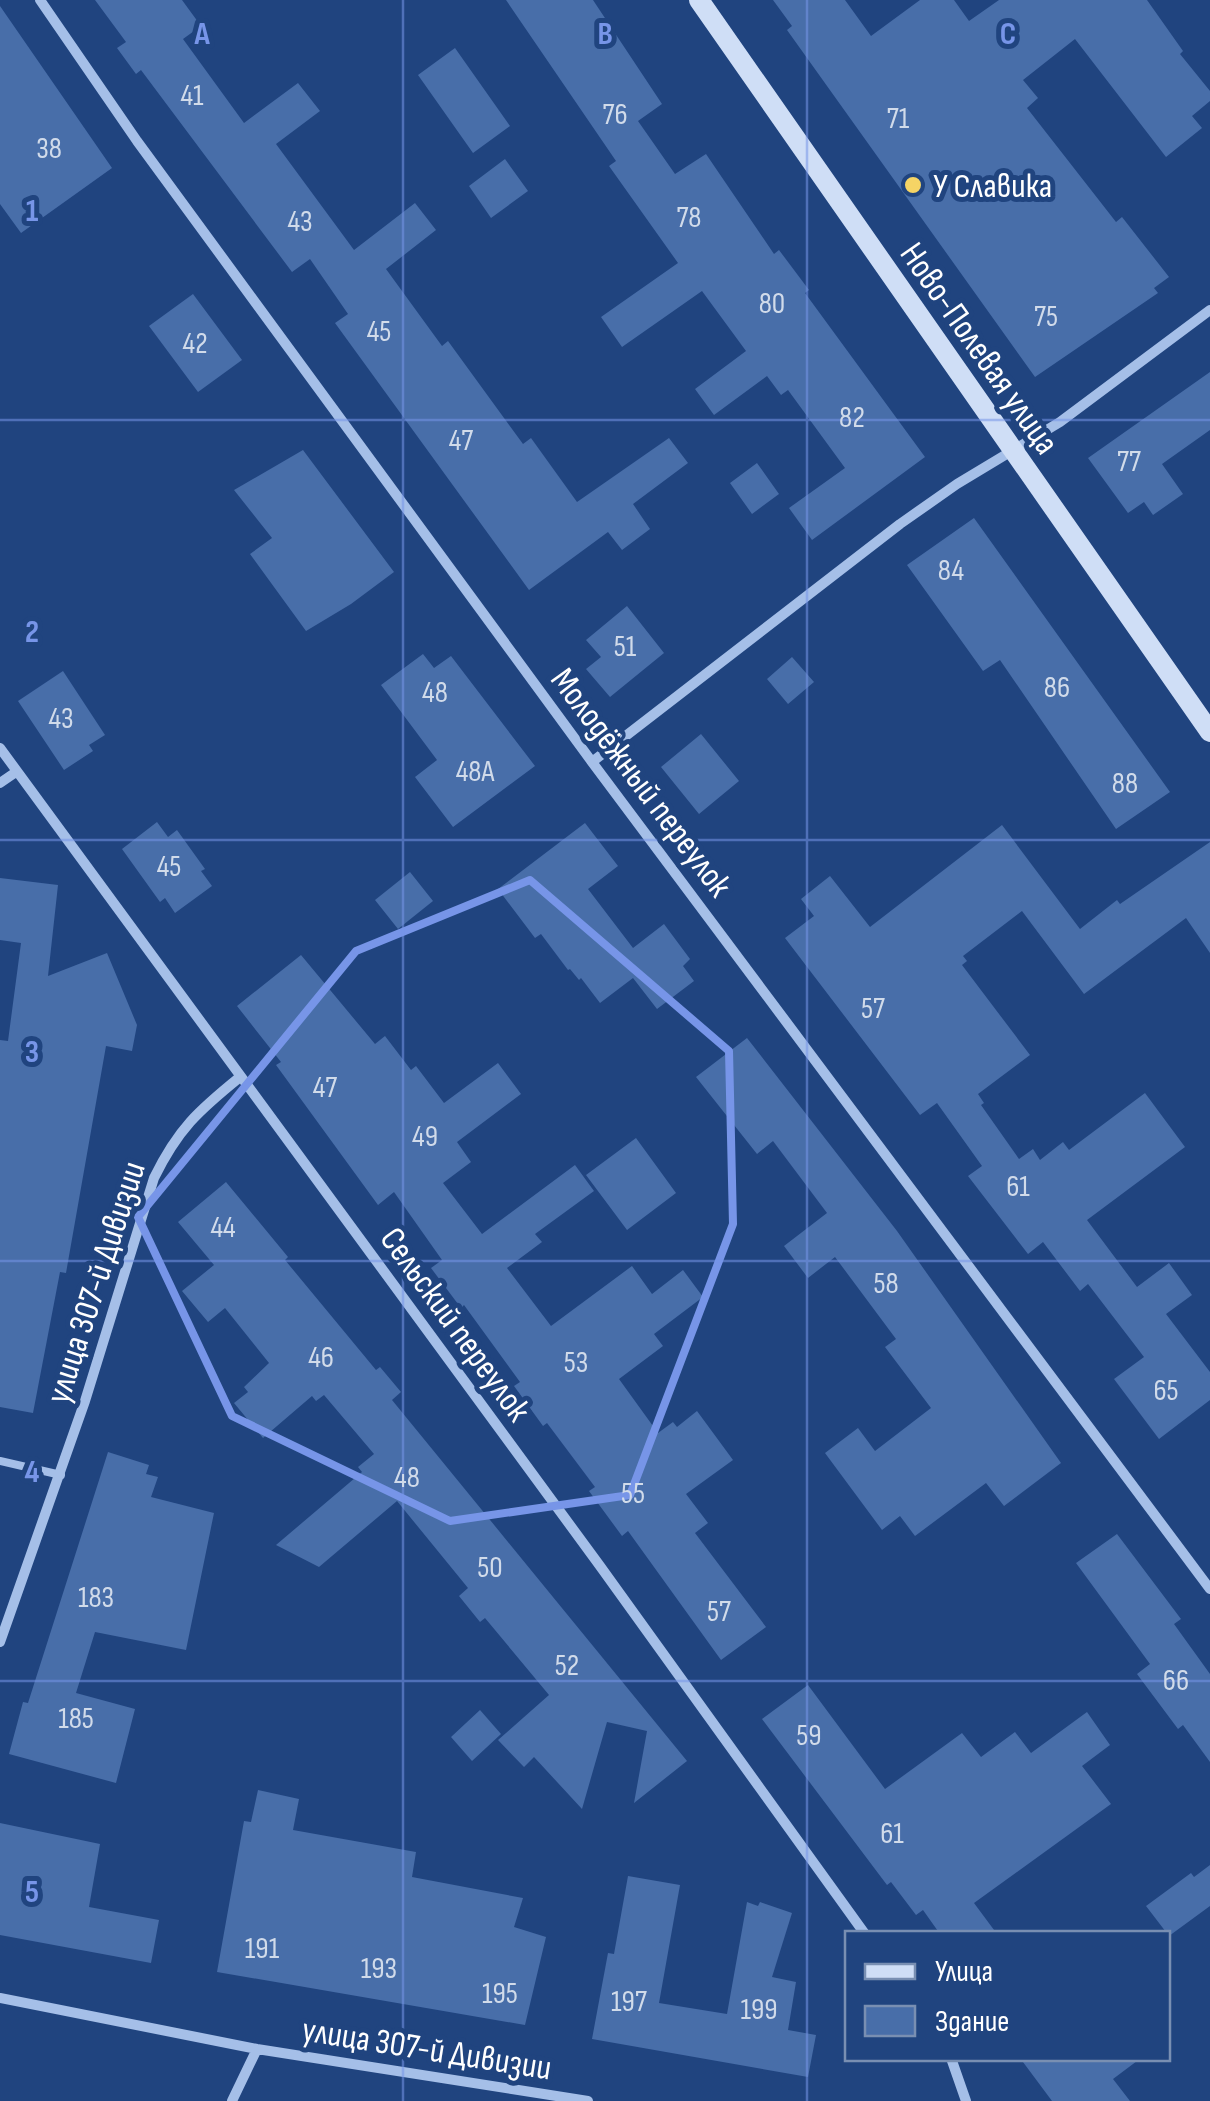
<svg xmlns="http://www.w3.org/2000/svg" width="1210" height="2101" font-family="'Sofia Sans Condensed',sans-serif">
	<rect width="100%" height="100%" fill="#20447f"/>
	<path fill="#486ea9" d="M95 0H182L201 26 183 39 244 123 298 83 320 111 276 144 354 250 415 203 436 230 386 269 442 346 448 341 523 444 531 438 577 502 669 438 688 463 633 504 650 529 622 550 608 532 529 590 335 323 348 314 310 259 292 272 141 70 136 74 117 48 126 42Z
		M506 0H593L662 104 638 121 675 174 706 154 774 254 779 250 809 290 805 293 925 457 812 540 789 508 845 468 788 390 781 395 767 376 714 415 695 389 746 351 702 291 622 347 601 317 678 263 609 166 616 161Z
		M773 0H845L871 36 920 0H954L969 21 999 0H1147L1183 51 1180 54 1210 91V101L1192 116 1202 128 1166 157 1075 39 1023 80 1038 98 1027 108 1116 222 1122 217 1169 277 1154 288 1158 293 1035 377 787 30 792 26Z
		M0 6 112 168 21 233 0 204Z
		M455 48 510 126 473 153 418 75Z
		M505 159 528 191 491 218 469 186Z
		M193 294 242 360 198 392 149 326Z
		M1210 372V430L1162 464 1183 494 1153 515 1144 502 1128 513 1088 458Z
		M303 450 394 572 351 604 306 631 250 554 272 538 234 490Z
		M757 463 779 494 752 514 730 483Z
		M974 518 1170 792 1116 829 1000 660 983 671 907 565Z
		M627 606 664 653 610 697 586 669 601 657 586 640Z
		M423 654 434 668 451 656 535 766 453 827 415 777 437 760 381 685Z
		M792 657 814 682 788 704 767 679Z
		M63 671 105 735 89 745 93 751 64 770 18 701Z
		M701 734 739 781 699 814 661 767Z
		M157 822 168 837 177 830 205 869 201 871 212 886 175 913 165 898 160 902 122 849Z
		M585 823 618 866 588 889 633 948 664 924 690 959 683 966 694 981 657 1009 633 978 600 1003 581 978 579 980 570 969 568 970 541 934 535 938 498 889Z
		M1002 825 1080 929 1117 900 1120 904 1210 842V953L1186 918 1084 994 1022 911 963 956 967 961 962 965 1030 1055 978 1094 984 1103 981 1105 1019 1159 1033 1149 1040 1160 1063 1142 1069 1150 1145 1093 1185 1147 1087 1220 1137 1287 1169 1263 1192 1295 1166 1314 1210 1372V1400L1159 1439 1114 1379 1144 1357 1088 1284 1080 1291 1043 1242 1028 1254 968 1176 982 1166 937 1103 920 1115 785 938 814 916 801 899 830 876 870 927Z
		M410 872 433 901 398 929 375 900Z
		M0 878 58 885 48 976 107 953 137 1025 132 1051 106 1046 66 1273 60 1272 33 1413 0 1407V1040L8 1041 21 943 0 940Z
		M301 955 375 1044 385 1036 411 1070 416 1066 444 1103 498 1063 521 1094 457 1142 471 1162 443 1183 482 1234 575 1165 594 1191 535 1234 542 1242 507 1268 551 1326 632 1266 652 1294 683 1270 703 1297 654 1334 663 1346 619 1379 658 1433 673 1422 677 1427 697 1411 733 1460 686 1494 708 1523 695 1533 766 1627 721 1660 628 1531 622 1536 589 1491 595 1487 547 1423 543 1426 514 1386 520 1382 464 1305 461 1308 431 1268 442 1260 394 1192 378 1205 276 1065 281 1062 237 1006Z
		M747 1038 897 1231 1061 1463 1004 1506 986 1483 915 1536 900 1516 882 1530 825 1453 858 1428 875 1451 931 1408 885 1347 896 1339 835 1257 808 1278 784 1246 827 1213 773 1141 757 1154 696 1077Z
		M636 1138 676 1193 627 1230 586 1175Z
		M226 1182 288 1257 285 1260 376 1370 380 1367 401 1392 392 1400 687 1761 634 1803 647 1731 607 1722 582 1809 534 1757 524 1767 498 1740 549 1695 485 1618 480 1622 459 1596 468 1588 397 1501 319 1567 276 1545 362 1472 358 1467 374 1454 324 1395 316 1401 312 1396 263 1438 234 1403 248 1392 244 1387 269 1363 225 1308 208 1322 182 1291 214 1265 178 1222Z
		M108 1452 149 1465 146 1474 158 1477 151 1497 214 1513 186 1650 95 1632 76 1693 135 1709 116 1783 9 1754 23 1702 28 1703Z
		M1117 1534 1181 1619 1174 1624 1210 1674V1762L1183 1725 1178 1729 1137 1674 1150 1664 1076 1563Z
		M808 1685 885 1789 962 1733 981 1757 1015 1732 1031 1753 1087 1712 1110 1745 1082 1766 1111 1804 974 1903 997 1934H940L923 1910 916 1915 891 1882 887 1885 762 1719Z
		M480 1710 501 1734 472 1761 451 1737Z
		M258 1790 299 1799 293 1830 416 1852 412 1877 523 1898 514 1927 546 1937 525 2025 217 1972 244 1821 251 1822Z
		M0 1823 100 1844 89 1907 159 1920 151 1963 0 1935Z
		M1210 1865V1906L1169 1936 1146 1906 1191 1873 1194 1877Z
		M628 1876 680 1885 659 2003 727 2014 747 1902 758 1906 760 1902 792 1913 772 1977 796 1982 788 2030 816 2035 808 2077 592 2039 608 1953 614 1954Z
		M1020 2058H1141L1113 2079 1130 2101H1052Z"/>
	<g fill="none" stroke-linecap="round" stroke-linejoin="round">
		<path stroke="#a5bfe8" stroke-width="8" d="M0 1461 61 1475"/>
		<path stroke="#a5bfe8" stroke-width="10" d="M40 0 137 141 592 762 1210 1589
			M0 748 600 1566 865 1934
			M592 762 900 524 957 484 1060 422 1210 310
			M0 783 16 772
			M0 1642 85 1401 154 1178C178 1129 198 1111 240 1077
			M0 1998 257 2049 588 2101
			M951 2058 966 2101
			M232 2101 257 2049"/>
		<path stroke="#cfdef6" stroke-width="20" d="M699 0 1210 732"/>
	</g>
	<path fill="none" stroke="#7795e8" stroke-width="8" stroke-linejoin="round" d="M530 880 729 1051 733 1224 630 1495 450 1521 232 1416 138 1217 356 951Z"/>
	<path fill="none" stroke="#7795e8" stroke-width="2.5" stroke-opacity="0.55" d="M403 0V2101M807 0V2101M0 420H1210M0 840H1210M0 1261H1210M0 1681H1210"/>
	<circle fill="#f5d465" stroke="#20447f" stroke-width="4" cx="913" cy="185" r="10"/>
	<g text-anchor="middle" stroke-width="10" stroke-linejoin="round" paint-order="stroke">
		<g font-size="30" fill="#d1dbea">
			<text x="192" y="105">41</text>
			<text x="615" y="124">76</text>
			<text x="898" y="128">71</text>
			<text x="49" y="158">38</text>
			<text x="689" y="227">78</text>
			<text x="300" y="231">43</text>
			<text x="772" y="313">80</text>
			<text x="1046" y="326">75</text>
			<text x="379" y="341">45</text>
			<text x="195" y="353">42</text>
			<text x="852" y="427">82</text>
			<text x="461" y="450">47</text>
			<text x="1129" y="471">77</text>
			<text x="951" y="580">84</text>
			<text x="625" y="656">51</text>
			<text x="1057" y="697">86</text>
			<text x="435" y="702">48</text>
			<text x="61" y="728">43</text>
			<text x="475" y="781">48А</text>
			<text x="1125" y="793">88</text>
			<text x="169" y="876">45</text>
			<text x="873" y="1018">57</text>
			<text x="325" y="1097">47</text>
			<text x="425" y="1146">49</text>
			<text x="1018" y="1196">61</text>
			<text x="223" y="1237">44</text>
			<text x="886" y="1293">58</text>
			<text x="321" y="1367">46</text>
			<text x="576" y="1372">53</text>
			<text x="1166" y="1400">65</text>
			<text x="407" y="1487">48</text>
			<text x="633" y="1503">55</text>
			<text x="490" y="1577">50</text>
			<text x="96" y="1607">183</text>
			<text x="719" y="1621">57</text>
			<text x="567" y="1675">52</text>
			<text x="1176" y="1690">66</text>
			<text x="76" y="1728">185</text>
			<text x="809" y="1745">59</text>
			<text x="892" y="1843">61</text>
			<text x="262" y="1958">191</text>
			<text x="379" y="1978">193</text>
			<text x="500" y="2003">195</text>
			<text x="629" y="2011">197</text>
			<text x="759" y="2019">199</text>
		</g>
		<g font-size="35" fill="#fff" stroke="#20447f" text-anchor="start">
			<text x="933" y="197">У Славика</text>
		</g>
		<g font-size="35" fill="#fff" stroke="#20447f">
			<text transform="translate(980 348) rotate(55)" y="12">Ново-Полевая улица</text>
			<text transform="translate(642 782) rotate(53)" y="12">Молодёжный переулок</text>
			<text transform="translate(95 1282) rotate(-72)" y="12">улица 307-й Дивизии</text>
			<text transform="translate(456 1324) rotate(54)" y="12">Сельский переулок</text>
			<text transform="translate(427 2048) rotate(9)" y="12">улица 307-й Дивизии</text>
		</g>
	</g>
	<g font-size="32" text-anchor="middle" font-weight="bold" fill="#7795e8" stroke="#20447f" stroke-width="10" stroke-linejoin="round" paint-order="stroke">
		<text x="202" y="44">A</text>
		<text x="605" y="44">B</text>
		<text x="1008" y="44">C</text>
		<text x="32" y="221">1</text>
		<text x="32" y="642">2</text>
		<text x="32" y="1062">3</text>
		<text x="32" y="1482">4</text>
		<text x="32" y="1902">5</text>
	</g>
	<rect x="845" y="1931" width="325" height="130" fill="#20447f" stroke="#798fb2" stroke-width="2.5"/>
	<rect x="865" y="1964" width="50" height="15" fill="#cfdef6" stroke="#798fb2" stroke-width="2.5"/>
	<text x="935" y="1981" font-size="30" fill="#ffffff">Улица</text>
	<rect x="865" y="2006" width="50" height="30" fill="#486ea9" stroke="#798fb2" stroke-width="2.5"/>
	<text x="935" y="2031" font-size="30" fill="#ffffff">Здание</text>
</svg>
